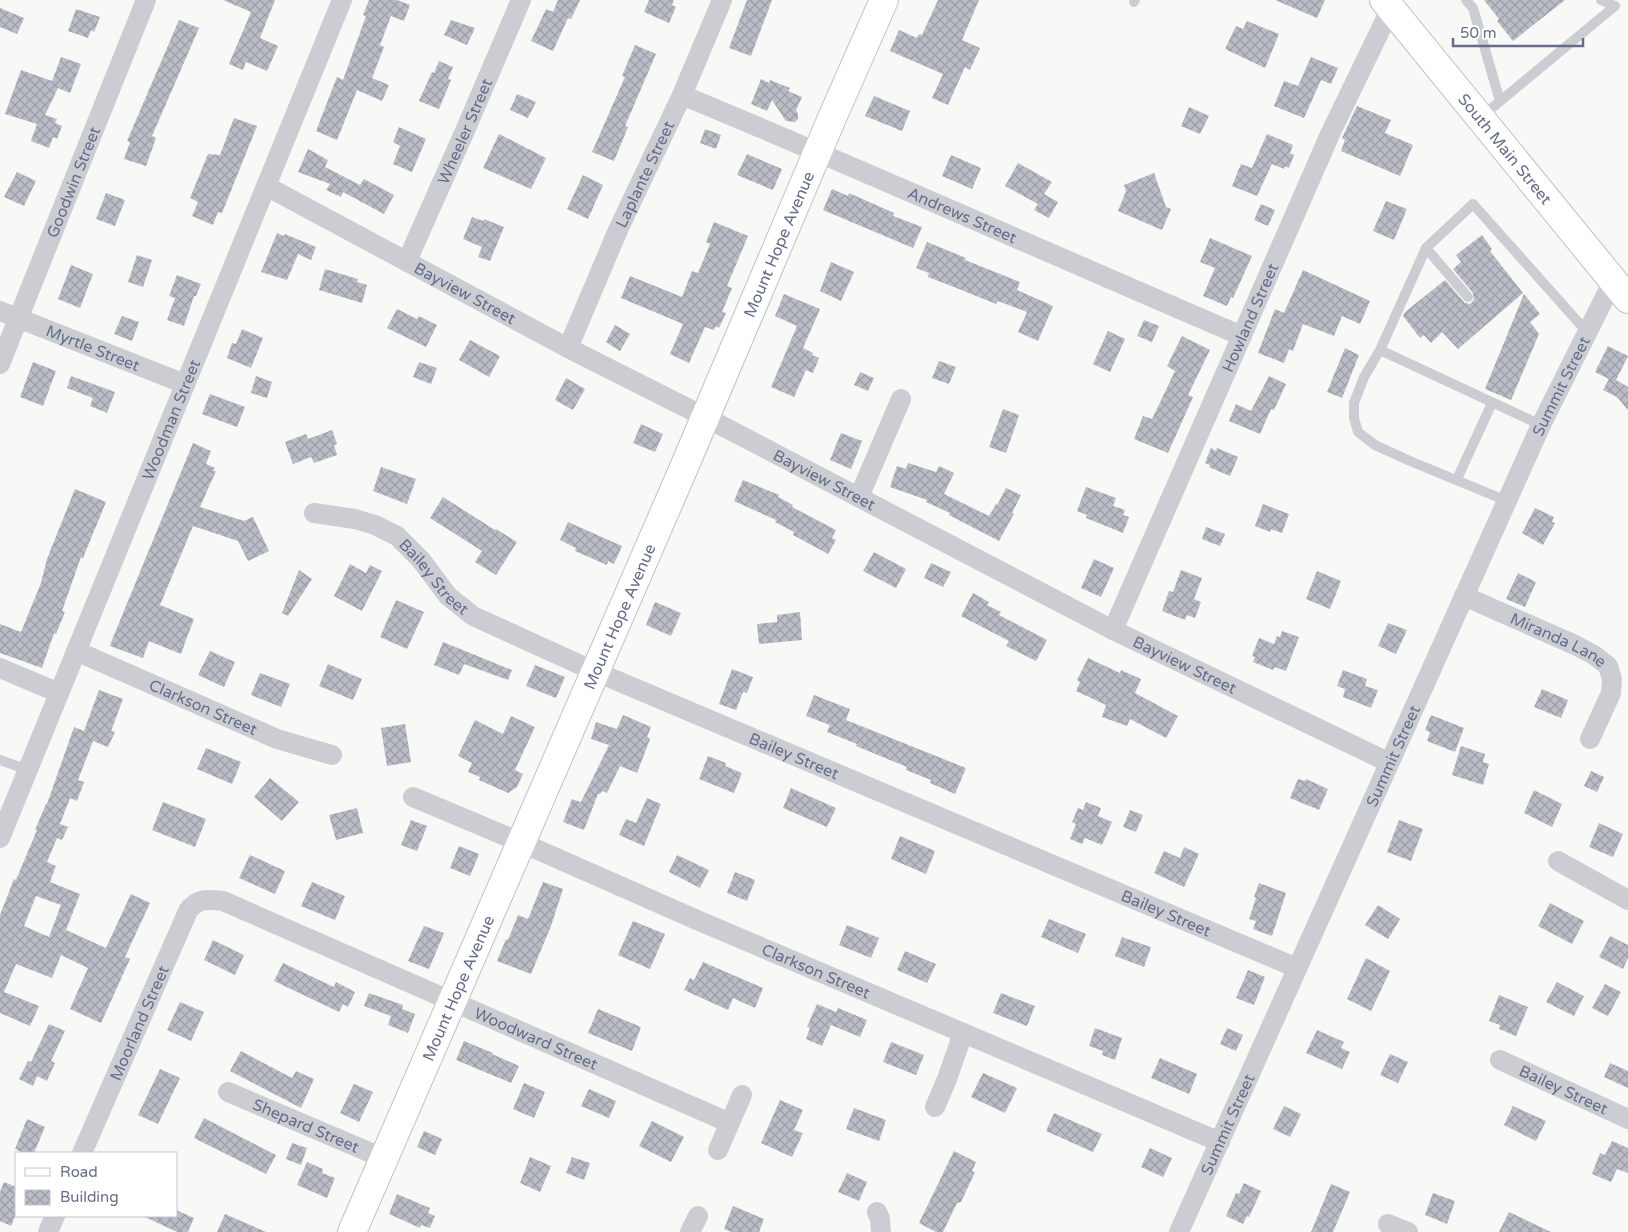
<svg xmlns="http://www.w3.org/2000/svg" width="1628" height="1232" font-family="'Varela Round',sans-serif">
	<defs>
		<pattern id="building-cross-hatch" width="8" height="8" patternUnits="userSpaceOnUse" patternTransform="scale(1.25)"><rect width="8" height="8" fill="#babdc6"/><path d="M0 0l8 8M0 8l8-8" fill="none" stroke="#9b9ea7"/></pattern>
	</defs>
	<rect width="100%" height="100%" fill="#f8f9f6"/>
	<path fill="url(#building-cross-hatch)" fill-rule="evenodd" d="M223 0H275L260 38 278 46 267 71 246 62 243 70 229 64 251 12Z
		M369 0H397L410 5 404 21 391 16 380 45 384 47 372 78 389 85 382 101 357 90 337 140 316 131 337 77 343 80 366 16 363 15Z
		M558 0H580L571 19 568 18 553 51 531 41 546 9 553 12Z
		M649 0H674L672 5 676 7 669 23 644 12Z
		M747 0H772L751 56 729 48Z
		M938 0H979L962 40 980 48 970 70 965 67 948 105 932 98 943 74 890 51 899 30 917 38 919 34 922 35Z
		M1275 0H1325L1317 18Z
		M1484 0H1565L1513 41 1497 21 1499 19Z
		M0 8 24 18 17 34 0 27Z
		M76 9 100 17 94 32 91 30 88 38 68 31Z
		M179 20 199 28 152 136 156 138 146 166 124 159 130 142 127 141Z
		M451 20 475 28 467 45 444 35Z
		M1247 21 1279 34 1265 68 1225 49 1236 26 1243 29Z
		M635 45 656 54 625 126 628 127 614 161 592 152 625 77 622 76Z
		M61 57 81 64 70 93 58 88 45 115 57 119 55 123 62 126 57 139 53 137 49 148 31 141 37 124 5 114 21 70 52 81Z
		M1311 57 1338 68 1331 84 1321 80 1304 118 1274 106 1284 81 1298 86Z
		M439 61 453 67 448 79 451 80 439 109 419 101 432 72 434 73Z
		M761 79 769 83 770 80 790 88 788 91 802 97 796 110 798 114V119L795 122 786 121 772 100 767 111 751 104Z
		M517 94 536 102 528 118 510 110Z
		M874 96 910 111 902 131 865 116Z
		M1357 106 1391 120 1385 133 1413 145 1400 176 1341 151 1345 140 1342 138Z
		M1189 107 1209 116 1200 134 1181 126Z
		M234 118 257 126 222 213 218 212 213 225 192 216 198 202 190 198 208 154 220 155Z
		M399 127 426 139 412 172 393 164 400 146 393 142Z
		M705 129 721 135 716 149 700 143Z
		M499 134 546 158 531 189 483 168Z
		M1267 134 1293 145 1290 153 1294 155 1289 168 1285 166 1284 169 1272 164 1257 196 1232 186 1241 164 1252 168Z
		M308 149 328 160 325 167 360 185 364 179 394 195 384 214 343 192 341 197 326 190 330 184 298 172Z
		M747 154 782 169 773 190 737 175Z
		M951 155 981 168 972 189 942 176Z
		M1018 163 1052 182 1044 194 1058 202 1049 218 1034 210 1038 204 1005 186Z
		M17 172 36 181 24 206 4 197Z
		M1154 173 1166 207 1171 209 1162 230 1118 211 1126 191 1124 185Z
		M583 175 603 185 588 219 567 209Z
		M832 189 848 196 849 193 894 213 893 216 922 227 913 248 823 210Z
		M106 193 125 200 115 226 96 219Z
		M1386 201 1407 209 1394 240 1373 231Z
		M1261 204 1275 210 1268 226 1254 220Z
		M472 217 483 221 484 219 504 227 490 261 478 257 482 247 463 239Z
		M714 222 748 236 727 286 732 288 722 312 726 313 719 328 716 326 714 330 705 327 689 363 670 354 683 324 621 298 630 276 682 297 692 271 698 273 710 244 706 242Z
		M277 233 284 236 285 234 316 247 311 260 298 254 287 280 261 272Z
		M1482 235 1492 249 1490 251 1523 293 1458 349 1442 332 1431 343 1424 335 1420 338 1403 316 1405 312 1445 280 1465 303 1470 304 1474 300 1473 293 1453 269 1461 262 1456 255Z
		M1210 238 1252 256 1233 298 1231 297 1227 306 1203 296 1215 268 1200 262Z
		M927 242 966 258 965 260 1020 282 1017 290 1053 306 1038 341 1018 332 1027 312 998 301 996 304 954 287 928 277 929 273 916 268Z
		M137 255 152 260 143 287 128 282Z
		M831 262 854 272 841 301 820 291Z
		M71 265 93 274 80 308 58 299Z
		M325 269 358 279 357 282 367 285 362 303 319 290Z
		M1303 270 1370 301 1360 324 1342 316 1334 336 1303 324 1293 351 1289 349 1284 363 1258 353 1275 309 1284 313Z
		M177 275 201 284 196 296H194L184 326 167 320 175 298 169 296Z
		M784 294 820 309 803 348 813 353 812 355 819 358 813 373 806 370 794 397 771 387 797 326 775 316Z
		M1524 294 1540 314 1530 322 1539 334 1511 400 1485 389Z
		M397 309 417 319 419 316 437 325 426 347 387 328Z
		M122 316 139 322 132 341 114 334Z
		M1144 320 1159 326 1152 342 1137 336Z
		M615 325 630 334 620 351 606 342Z
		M242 329 263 338 251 368 227 358 232 343 236 344Z
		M1108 331 1125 339 1110 372 1093 364Z
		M1182 336 1210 350 1188 395 1193 397 1168 453 1134 439 1143 416 1152 419 1175 371 1167 366Z
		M470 340 500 356 489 377 459 360Z
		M1608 346 1628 356 1616 380 1628 387V410L1617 397 1603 390 1609 379 1595 372Z
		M1345 348 1359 355 1342 398 1327 392Z
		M939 361 956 367 949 384 932 378Z
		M33 362 56 371 43 406 20 397Z
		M419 362 437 368 431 384 413 377Z
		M860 372 874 378 868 391 854 385Z
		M71 376 115 392 107 413 90 406 93 398 67 388Z
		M256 376 272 382 267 398 251 393Z
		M1269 376 1286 384 1274 410 1271 409 1260 434 1229 421 1236 404 1251 411Z
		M566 378 585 389 573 410 555 400Z
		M210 394 245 407 237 427 202 414Z
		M1003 409 1019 415 1006 453 989 447Z
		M641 424 663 434 655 452 633 443Z
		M332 430 337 444 334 445 337 455 314 463 311 457 293 464 285 442 306 434 308 439Z
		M841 433 862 441 851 469 830 460Z
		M193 443 211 451 206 464 215 468 213 471H216L200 507 244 521 253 517 269 551 248 561 238 541 193 526 160 605 194 619 186 640 181 654 149 641 143 658 110 646 112 640Z
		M1211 448 1216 451 1217 448 1238 457 1230 476 1209 467 1210 465 1205 463Z
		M908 463 936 472 939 466 954 473 944 494 989 516 996 504 997 505 1006 488 1021 495 1012 513 1014 514 999 541 949 515 950 513 926 502 927 500 890 487 897 466 906 469Z
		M381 467 416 479 407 504 373 491Z
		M743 480 779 495 778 497 793 505 792 507 836 530 832 538 836 540 828 554 793 535 794 532 775 522 776 520 734 501Z
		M1086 487 1116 498 1113 506 1125 510 1123 515 1129 517 1123 533 1086 518 1087 515 1077 511Z
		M75 489 106 502 83 558 81 557 62 611 65 612 56 634 54 633 42 668 0 653V624L21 632 41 583 47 559Z
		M443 497 495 530 496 529 517 542 496 575 475 562 482 551 430 518Z
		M1263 504 1289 514 1282 533 1271 529 1270 532 1255 526Z
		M1535 508 1554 517 1552 522 1555 523 1543 545 1522 533Z
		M568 522 622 546 614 564 608 561 607 565 575 551 576 548 560 540Z
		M1206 527 1225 534 1220 546 1202 539Z
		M874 552 906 569 896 588 863 571Z
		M1094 559 1114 568 1101 597 1081 588Z
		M931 563 951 572 943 587 924 578Z
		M350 564 366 573 370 565 382 571 362 611 334 596Z
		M299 570 312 579 288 616 282 613Z
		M1181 570 1202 578 1194 599 1201 602 1195 618 1187 615 1185 620 1162 611 1169 591 1173 592Z
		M1317 571 1341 581 1330 609 1306 599Z
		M1518 573 1536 582 1525 607 1506 599Z
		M973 593 989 602 987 605 1001 612 999 615 1047 640 1036 661 1006 646 1009 641 961 616Z
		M396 600 424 612 407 649 380 637Z
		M655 602 681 613 671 636 646 625Z
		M800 612 802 640 759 644 757 624 777 622V615Z
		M1388 623 1407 630 1396 654 1378 646Z
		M1282 631 1299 637 1286 671 1275 667 1273 670 1253 662 1255 657 1252 656 1259 638 1274 644 1277 636 1280 637Z
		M443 642 512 670 508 680 464 664 459 675 434 665Z
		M210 651 235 662 224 687 198 675Z
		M1088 658 1120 673 1121 670 1141 679 1135 693 1178 716 1166 738 1130 719 1127 726 1102 717 1106 705 1076 691 1080 682 1077 680Z
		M328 664 362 679 353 700 319 686Z
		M535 665 565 677 556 698 526 686Z
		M732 669 753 677 747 693 743 692 736 710 719 704Z
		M1343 670 1367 679 1365 686 1378 690 1371 708 1343 697 1345 689 1337 686Z
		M260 673 290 684 281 707 251 695Z
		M1542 689 1568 700 1561 718 1534 707Z
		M99 690 123 699 111 731 115 732 108 747 93 741 78 780 84 782 77 801 70 798 60 824 68 827 62 840 57 838 47 862 56 866 50 882 80 894 66 930 106 948 131 894 150 903 125 957 130 959 101 1023 70 1009 88 968 61 955 52 978 16 964 4 992 39 1006 30 1026 0 1013V915L14 879 16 880 37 830H35L46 804H47L74 727 84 731ZM36 896 61 905 49 937 24 926Z
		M814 695 850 709 846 720 966 768 955 794 930 783 931 780 906 770 907 767 856 746 857 744 827 732 830 725 806 716Z
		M623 715 651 727 647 737 650 739 637 773 620 766 607 793 602 791 600 794H598L584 830 563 822 572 799 581 802 609 745 591 739 596 722 617 729Z
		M1431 715 1464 728 1455 752 1427 741 1430 732 1425 730Z
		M511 716 535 727 515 770 523 774 517 787 508 793 479 780 480 777 468 772 472 763 458 756 475 720 503 734Z
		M405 724 411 762 387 766 381 728Z
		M1461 746 1485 754 1483 762 1489 764 1483 785 1452 775Z
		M206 748 241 762 232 784 197 769Z
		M708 756 726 763 725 766 742 773 734 793 699 779Z
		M1591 771 1604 777 1597 792 1584 786Z
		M270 778 299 802 282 821 254 797Z
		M1298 779 1305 781 1306 779 1328 789 1319 810 1290 798Z
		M791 788 836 808 827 827 783 808Z
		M1534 790 1562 804 1552 827 1524 813Z
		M647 798 661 804 644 846 619 835 626 819 636 823Z
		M163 802 206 819 195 847 152 830Z
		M1086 802 1101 808 1098 816 1112 822 1102 845 1085 838 1082 844 1070 839 1076 824 1072 822 1078 808 1083 810Z
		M357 808 363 833 336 840 329 815Z
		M1130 810 1143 815 1136 832 1123 827Z
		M411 820 427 826 417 851 401 845Z
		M1399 820 1423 829 1411 861 1387 852Z
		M1599 823 1623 834 1613 857 1589 847Z
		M900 836 935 851 926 874 891 859Z
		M459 846 479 854 470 876 450 868Z
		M1184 847 1199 854 1184 887 1154 873 1164 851 1180 858Z
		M250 855 285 871 275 894 239 878Z
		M677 855 709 870 700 888 669 872Z
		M735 872 755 880 747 901 727 893Z
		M312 882 345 896 335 920 301 906Z
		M543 882 563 889 551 926 531 974 497 961 506 939 508 940 518 915 528 919Z
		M1259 883 1286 893 1272 936 1253 929 1256 921 1249 919 1256 898 1254 897Z
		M1550 903 1584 921 1572 944 1538 926Z
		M1378 905 1400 919 1388 939 1365 925Z
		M1049 919 1086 934 1078 953 1041 937Z
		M633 921 665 934 650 969 618 955Z
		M847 925 879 938 871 958 839 945Z
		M424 926 444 933 429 969 408 961Z
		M1610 936 1628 945V958L1623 969 1599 957Z
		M1122 937 1151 947 1144 967 1115 956Z
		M213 940 244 955 235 975 204 960Z
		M905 951 936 964 927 983 897 970Z
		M1366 958 1390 971 1371 1011 1347 999Z
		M703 962 763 988 755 1008 733 998 728 1010 684 990 690 978 694 980Z
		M283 963 334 987 336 982 355 992 348 1007 343 1004 339 1012 274 981Z
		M1248 970 1265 977 1254 1005 1236 998Z
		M1557 982 1584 996 1574 1016 1546 1002Z
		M1605 984 1621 992 1608 1016 1592 1008Z
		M369 993 403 1005 402 1009 415 1014 408 1033 388 1025 391 1016 364 1006Z
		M1001 993 1035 1006 1027 1026 993 1013Z
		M1499 995 1528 1007 1516 1036 1499 1029 1500 1025 1489 1021Z
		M180 1002 204 1012 191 1041 167 1030Z
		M817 1004 836 1012 838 1008 867 1020 860 1037 831 1025 822 1046 806 1039 810 1028 807 1027Z
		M598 1009 641 1027 632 1051 588 1033Z
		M49 1024 65 1031 51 1061 55 1063 47 1081 37 1076 33 1086 19 1079 28 1061 31 1062Z
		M1095 1028 1122 1038 1115 1060 1102 1055 1103 1051 1089 1046Z
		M1227 1028 1243 1035 1236 1051 1220 1044Z
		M1317 1030 1344 1042 1341 1048 1350 1052 1342 1069 1306 1053Z
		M464 1041 493 1053 492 1054 519 1066 511 1083 456 1060Z
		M891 1042 924 1055 916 1075 883 1062Z
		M241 1051 292 1078 296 1071 314 1079 301 1108 230 1071Z
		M1390 1054 1408 1062 1398 1083 1380 1075Z
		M1160 1058 1197 1074 1189 1094 1151 1078Z
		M1610 1063 1628 1071V1088L1604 1077Z
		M160 1069 180 1078 158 1124 138 1115Z
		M983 1073 1017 1088 1005 1113 971 1097Z
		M524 1083 545 1092 534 1118 513 1109Z
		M354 1084 373 1092 359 1122 340 1113Z
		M589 1089 616 1101 609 1118 581 1106Z
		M780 1100 803 1110 794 1130 803 1133 792 1157 761 1143Z
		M1284 1106 1301 1114 1290 1137 1273 1129Z
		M1513 1106 1546 1121 1536 1141 1504 1125Z
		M854 1108 886 1120 879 1141 846 1129Z
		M1054 1113 1102 1134 1093 1152 1046 1131Z
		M204 1118 276 1155 266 1174 194 1138Z
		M27 1119 45 1127 34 1153H24L15 1149Z
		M652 1121 684 1137 671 1162 639 1146Z
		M424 1131 442 1139 435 1155 417 1147Z
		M1612 1141 1628 1148V1173L1617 1169 1611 1182 1592 1174 1600 1153 1605 1155Z
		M292 1143 307 1148 301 1165 286 1159Z
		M1150 1148 1172 1158 1163 1177 1141 1167Z
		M954 1151 976 1162 972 1171 975 1172 961 1202 957 1203 943 1232H936L919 1223Z
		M530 1157 551 1166 540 1192 520 1183Z
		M572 1157 590 1163 584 1180 566 1173Z
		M307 1162 323 1169 322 1173 335 1178 327 1198 297 1185Z
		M847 1173 867 1182 859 1201 838 1192Z
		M4 1182 16 1187V1214L11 1226 0 1221V1192Z
		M1244 1183 1261 1191 1249 1217 1247 1216 1243 1224 1226 1216 1236 1193 1239 1194Z
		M1331 1184 1350 1192 1333 1232H1311Z
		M1433 1193 1455 1201 1447 1224 1425 1215Z
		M397 1194 430 1208 428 1213 435 1216 430 1228 421 1225 420 1228 389 1214Z
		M733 1206 764 1219 759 1232H732L724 1229Z
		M176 1210 194 1218 188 1232H177L143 1216H176Z
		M1509 1212 1551 1232H1499Z
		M225 1214 266 1232H217Z"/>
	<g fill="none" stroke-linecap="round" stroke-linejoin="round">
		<defs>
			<g id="secondary">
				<path id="s17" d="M1384 0 1628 299"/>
				<path id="s18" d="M352 1232 682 472 832 118 884 0"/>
			</g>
		</defs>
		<use href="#secondary" stroke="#bfc1c8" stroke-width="30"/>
		<path stroke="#cccdd2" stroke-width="10" d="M1466 0 1473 8 1500 101
			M1134 2 1135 0
			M1481 117 1615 6 1601 0
			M1426 248 1468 297
			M1380 350 1364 377 1354 403V418L1358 432 1375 445 1410 461 1507 501
			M1541 425 1380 350 1426 248 1473 204 1587 332
			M1457 479 1492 403
			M0 760 28 770"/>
		<g stroke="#cccdd2" stroke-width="20">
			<path id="s1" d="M682 95C870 173 1055 256 1242 336"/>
			<path id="s2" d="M266 186 568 348 705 417 1113 630 1388 762"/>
			<path id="s3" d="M407 261 464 133 521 0"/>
			<path id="s4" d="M0 311 185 384"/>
			<path id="s5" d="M568 348 618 230 682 95 722 0"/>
			<path id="s6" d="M0 364 146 0"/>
			<path d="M859 497 901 399"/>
			<path id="s7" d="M314 513 355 519 375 525 397 536 421 560 448 596 473 616 594 671 1297 968"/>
			<path id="s8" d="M1464 596 1575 645 1594 655 1608 666 1612 679 1611 693 1590 739"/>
			<path id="s9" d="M1113 630 1331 132 1391 8"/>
			<path id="s10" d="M76 651 277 739 332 755"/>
			<path d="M0 668 59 693"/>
			<path id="s11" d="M413 797 520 842 697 920 1220 1142"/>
			<path id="s12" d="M0 838 342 0"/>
			<path d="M1558 861 1628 900"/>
			<path id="s13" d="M1500 1060 1628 1119"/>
			<path id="s14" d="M228 1092 383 1158"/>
			<path d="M935 1107 947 1079 963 1033"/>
			<path d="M718 1150 742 1095"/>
			<path id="s15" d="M82 1153 188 911C197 898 208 899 223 901L730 1123"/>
			<path d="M877 1212 880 1219 881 1232"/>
			<path d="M1388 1224 1408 1232"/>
			<path d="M48 1232 55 1216"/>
			<path d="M690 1232 698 1216"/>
			<path id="s16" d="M1179 1232 1541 425 1613 281"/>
		</g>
		<use href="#secondary" stroke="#fff" stroke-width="28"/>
	</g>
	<g text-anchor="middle" stroke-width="5" stroke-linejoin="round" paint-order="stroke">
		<g font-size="16" fill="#656d8a" stroke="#fff">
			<text dy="6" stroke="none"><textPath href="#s3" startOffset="142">Wheeler Street</textPath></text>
			<text dy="6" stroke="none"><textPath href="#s17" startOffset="192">South Main Street</textPath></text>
			<text dy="6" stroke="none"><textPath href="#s5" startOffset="190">Laplante Street</textPath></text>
			<text dy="6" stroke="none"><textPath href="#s6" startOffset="196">Goodwin Street</textPath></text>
			<text dy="6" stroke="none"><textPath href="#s1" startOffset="305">Andrews Street</textPath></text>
			<text dy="6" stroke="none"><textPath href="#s18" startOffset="1076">Mount Hope Avenue</textPath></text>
			<text dy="6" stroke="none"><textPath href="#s2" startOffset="226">Bayview Street</textPath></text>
			<text dy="6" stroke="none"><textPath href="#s9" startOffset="341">Howland Street</textPath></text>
			<text dy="6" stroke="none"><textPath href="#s4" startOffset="100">Myrtle Street</textPath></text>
			<text dy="6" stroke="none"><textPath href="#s16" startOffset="928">Summit Street</textPath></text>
			<text dy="6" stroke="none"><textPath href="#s12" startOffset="452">Woodman Street</textPath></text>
			<text dy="6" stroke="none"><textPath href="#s2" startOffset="631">Bayview Street</textPath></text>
			<text dy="6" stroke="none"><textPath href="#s7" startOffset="142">Bailey Street</textPath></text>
			<text dy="6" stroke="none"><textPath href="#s18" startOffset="671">Mount Hope Avenue</textPath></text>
			<text dy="6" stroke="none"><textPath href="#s8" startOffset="104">Miranda Lane</textPath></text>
			<text dy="6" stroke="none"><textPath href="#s2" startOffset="1036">Bayview Street</textPath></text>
			<text dy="6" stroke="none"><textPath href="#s10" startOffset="139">Clarkson Street</textPath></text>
			<text dy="6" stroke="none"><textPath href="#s7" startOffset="548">Bailey Street</textPath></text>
			<text dy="6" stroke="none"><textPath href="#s16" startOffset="522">Summit Street</textPath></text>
			<text dy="6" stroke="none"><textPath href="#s7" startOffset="952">Bailey Street</textPath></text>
			<text dy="6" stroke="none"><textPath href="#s11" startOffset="439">Clarkson Street</textPath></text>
			<text dy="6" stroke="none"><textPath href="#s18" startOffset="266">Mount Hope Avenue</textPath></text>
			<text dy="6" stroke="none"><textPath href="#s15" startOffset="142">Moorland Street</textPath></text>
			<text dy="6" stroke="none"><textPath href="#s15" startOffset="645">Woodward Street</textPath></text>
			<text dy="6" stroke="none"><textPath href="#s13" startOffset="70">Bailey Street</textPath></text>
			<text dy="6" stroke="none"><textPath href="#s16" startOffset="118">Summit Street</textPath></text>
			<text dy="6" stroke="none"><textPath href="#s14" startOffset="85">Shepard Street</textPath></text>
		</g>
	</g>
	<rect x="15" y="1152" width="162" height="65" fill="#ffffff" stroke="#c1c5d0"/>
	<rect x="25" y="1168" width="25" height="8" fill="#ffffff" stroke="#c1c5d0"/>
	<text x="60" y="1177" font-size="15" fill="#656d8a">Road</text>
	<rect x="25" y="1190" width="25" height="15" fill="url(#building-cross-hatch)" stroke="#c1c5d0"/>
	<text x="60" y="1202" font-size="15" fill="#656d8a">Building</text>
	<path d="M1453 38v8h130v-8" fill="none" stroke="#656d8a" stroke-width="2.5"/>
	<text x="1460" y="38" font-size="15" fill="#656d8a" stroke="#ffffff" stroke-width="4" paint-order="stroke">50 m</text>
</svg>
